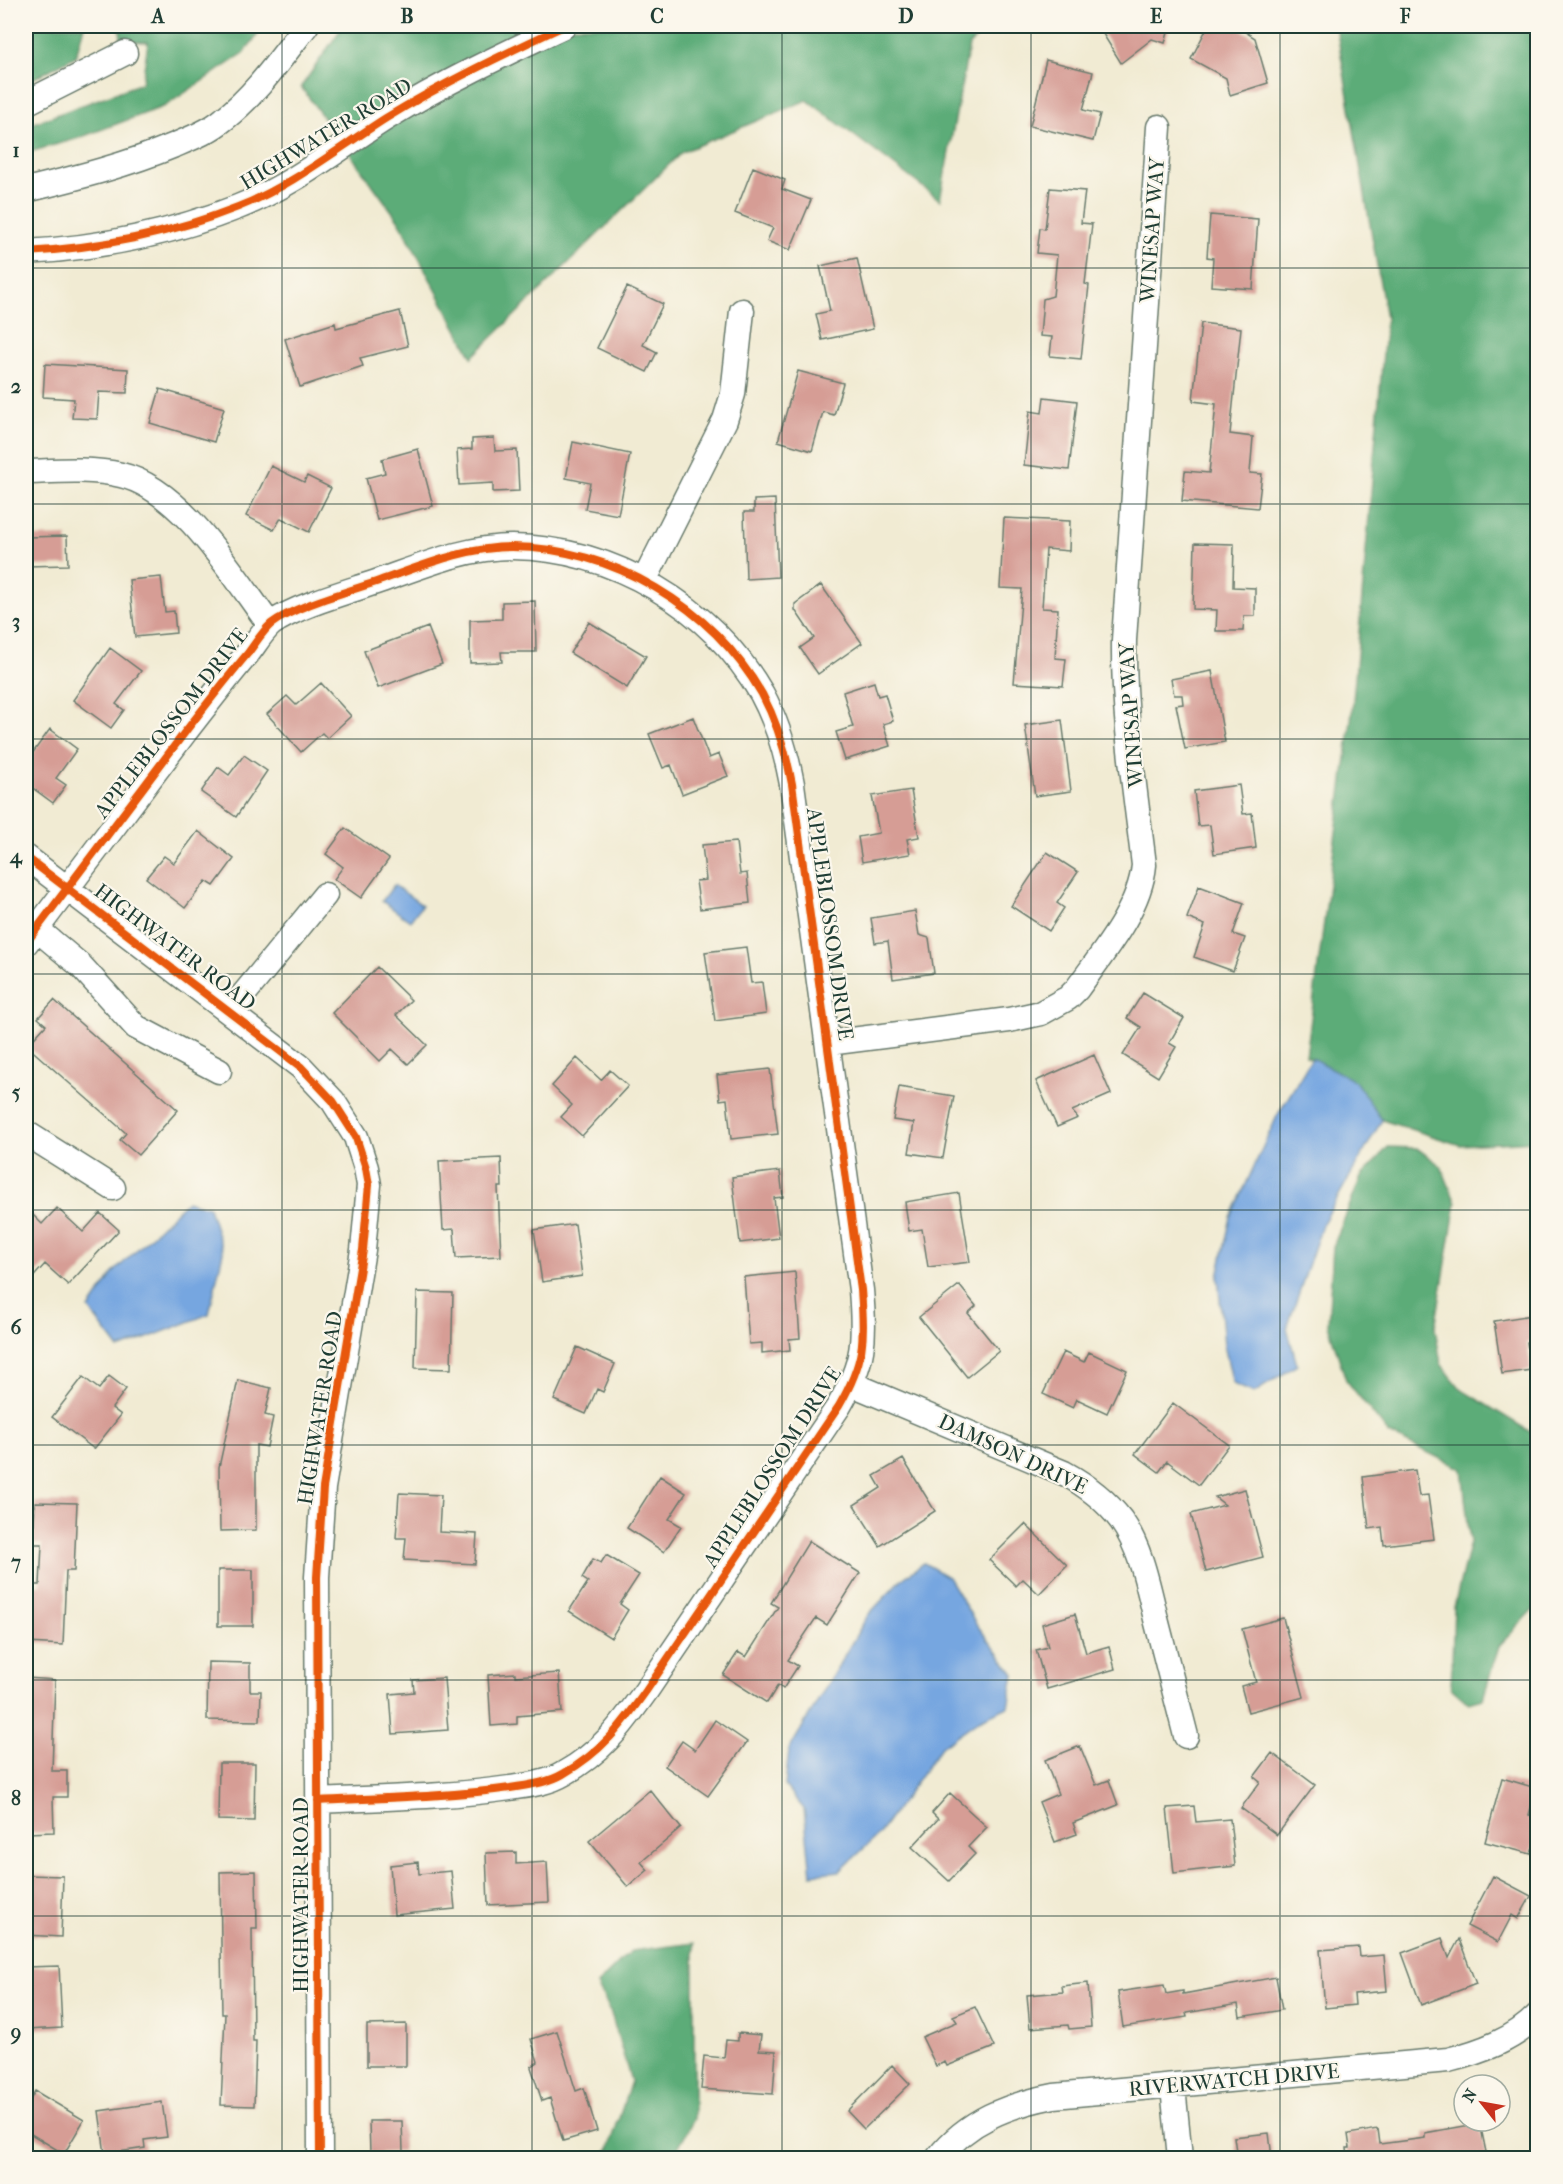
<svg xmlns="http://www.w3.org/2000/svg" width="1563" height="2184" font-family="'IM FELL French Canon',serif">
	<rect width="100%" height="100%" fill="#fbf7ec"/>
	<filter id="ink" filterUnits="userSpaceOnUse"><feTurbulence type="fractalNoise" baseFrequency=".0167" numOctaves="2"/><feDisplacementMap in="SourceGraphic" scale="12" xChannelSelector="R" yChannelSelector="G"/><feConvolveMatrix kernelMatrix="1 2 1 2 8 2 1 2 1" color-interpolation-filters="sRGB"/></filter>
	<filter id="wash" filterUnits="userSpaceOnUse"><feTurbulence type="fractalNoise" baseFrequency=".008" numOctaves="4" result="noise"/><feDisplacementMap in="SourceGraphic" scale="24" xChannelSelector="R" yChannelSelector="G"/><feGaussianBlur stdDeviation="1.35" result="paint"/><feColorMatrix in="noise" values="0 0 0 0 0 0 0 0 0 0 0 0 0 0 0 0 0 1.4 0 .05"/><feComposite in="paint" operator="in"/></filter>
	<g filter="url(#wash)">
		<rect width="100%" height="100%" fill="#f1ebd3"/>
		<path fill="#5cac78" stroke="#3e7456" stroke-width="1.5" d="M26 26H84L76 56 31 80 26 79Z
			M120 26H264L244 53 165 106 76 139 26 153V126L142 83 148 42 121 41Z
			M343 26H990L969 45 940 200 807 100 682 152 472 357 399 221 301 87Z
			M1336 26H1537V1141L1460 1145 1382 1120 1355 1081 1306 1056 1352 713 1386 318Z
			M1388 1147 1417 1148 1441 1166 1456 1203 1435 1328 1441 1364 1462 1390 1537 1436V1606L1499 1646 1483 1699 1468 1703 1451 1688 1454 1607 1470 1542 1462 1469 1389 1434 1346 1380 1328 1325 1333 1247 1361 1177Z
			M694 1943V2119L672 2158H596L609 2149 631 2081 610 2010 597 1985 631 1951Z"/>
		<path fill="#76a6e0" stroke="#4a728a" stroke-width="1.5" d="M394 885 422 905 410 921 382 901Z
			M1312 1058 1355 1081 1382 1120 1322 1225 1287 1328 1297 1365 1254 1393 1233 1384 1224 1345 1218 1276 1231 1217 1277 1116Z
			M187 1201 209 1207 223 1252 209 1314 119 1349 89 1309 114 1272Z
			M924 1563 948 1577 977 1625 1014 1674 1008 1707 979 1720 941 1747 879 1834 840 1871 811 1874 804 1809 785 1786 789 1750 868 1615 901 1580Z"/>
		<g id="blocks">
			<path fill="#d69d95" d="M1098 26H1170L1165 43 1152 39 1121 63Z
				M1208 26H1236L1255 38 1268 83 1230 95 1226 78 1191 59Z
				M1046 60 1093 72 1083 110 1100 114 1093 141 1030 126Z
				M753 167 785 180 782 189 811 200 790 250 767 241 773 228 735 213Z
				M1050 188 1085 191 1081 223 1092 224 1085 284 1089 285 1081 359 1050 356 1052 337 1040 336 1043 299 1053 296 1057 255 1037 253 1040 228 1045 229Z
				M1210 215 1258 219 1253 289 1211 286 1213 258 1207 257Z
				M857 258 873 329 822 340 816 314 830 311 820 266Z
				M627 287 663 304 643 345 657 352 647 372 597 348Z
				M400 311 408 346 360 358 363 366 300 387 285 339 335 323 336 328Z
				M1201 323 1241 328 1230 434 1253 437 1250 473 1262 474 1258 508 1182 501 1185 471 1209 473 1216 404 1193 401Z
				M45 364 128 369 127 393 99 392 97 419 72 418 74 399 43 397Z
				M798 371 843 383 834 415 823 412 812 451 778 441Z
				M160 389 224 408 214 442 150 423Z
				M1044 397 1077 401 1069 470 1024 465 1030 411 1042 413Z
				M494 438 495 451 517 450 519 491 493 492V483L459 485 457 450 472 449V439Z
				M573 442 630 454 618 515 585 509 590 483 566 478Z
				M418 449 433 506 377 520 366 478 385 473 382 459Z
				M271 466 304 482 307 476 331 488 309 532 281 518 274 530 246 516Z
				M775 499 778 577 746 579 744 512H754V500Z
				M1004 518 1070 521 1069 551 1046 549 1042 608 1058 609 1055 658 1066 659 1063 686 1014 683 1022 589 1000 588Z
				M67 536 68 565 26 566V537Z
				M1195 543 1234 544 1233 587 1255 588V616H1244L1243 631H1216L1217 610 1193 609Z
				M161 577 165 612 174 611 176 633 135 637 129 580Z
				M821 585 862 643 818 674 800 648 814 638 795 610V604Z
				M535 601 536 652H501L502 662 470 663V620L502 619V602Z
				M589 622 646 656 627 688 570 653Z
				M428 627 442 664 378 688 364 651Z
				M110 648 141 671 116 704 124 710 111 728 73 700Z
				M1212 671 1225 742 1185 749 1176 705 1183 704 1182 695H1174L1171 679Z
				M874 682 878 696 885 694 893 721 883 724 890 746 845 760 836 732 853 727 843 692Z
				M321 683 351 716 327 738 322 733 301 752 267 714 287 696 296 705Z
				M693 717 709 758 719 754 728 776 682 794 671 765 663 768 649 734Z
				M1062 720 1071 791 1035 796 1025 725Z
				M50 729 77 749 56 778 66 785 53 803 26 783V762Z
				M244 755 267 771 236 817 201 792 218 767 229 775Z
				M1239 785 1243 814 1252 813 1256 848 1214 854 1210 825 1198 826 1194 791Z
				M911 790 919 837 907 839 910 854 862 862 858 837 879 833 872 796Z
				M345 828 389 859 361 898 334 879 343 867 326 854Z
				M198 831 234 859 214 886 206 881 185 908 146 878 164 856 174 863Z
				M736 842 740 874 747 873 750 903 700 909 696 881 706 880 702 845Z
				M1047 852 1078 872 1057 903 1064 908 1049 931 1011 906Z
				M1199 886 1244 903 1233 934 1245 938 1233 971 1194 957 1205 925 1187 918Z
				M915 911 919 935 929 938 934 973 893 979 888 941 875 943 871 918Z
				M746 947 751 983 762 982 766 1014 715 1021 705 952Z
				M377 967 411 1000 396 1015 427 1045 408 1064 392 1049 380 1061 332 1013Z
				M1143 993 1184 1018 1169 1043 1176 1047 1158 1077 1123 1055 1141 1027 1127 1018Z
				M54 1000 178 1110 138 1155 120 1140 126 1133 27 1046 46 1025 38 1018Z
				M1094 1055 1111 1094 1072 1111 1078 1118 1057 1127 1036 1081Z
				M577 1058 601 1080 610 1070 628 1086 582 1136 561 1117 572 1105 552 1086Z
				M770 1069 778 1134 731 1139 727 1099 720 1100 717 1075Z
				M899 1087 954 1096 943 1158 909 1153 914 1123 893 1120Z
				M501 1158 502 1187H498L501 1256 456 1258 454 1229 443 1230 439 1161Z
				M780 1171 783 1197 774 1198 779 1238 740 1243 732 1177Z
				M959 1193 970 1262 928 1267 922 1229 909 1231 905 1202Z
				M26 1208 42 1224 57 1208 83 1232 100 1213 119 1230 68 1285 45 1264 26 1285Z
				M575 1224 582 1276 542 1282 534 1230Z
				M795 1272 800 1338 789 1339 790 1350 762 1353V1343L749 1344 744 1277Z
				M959 1285 976 1306 968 1313 999 1351 967 1377 919 1317Z
				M417 1292 453 1293 451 1369 415 1368Z
				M1532 1315 1536 1340 1527 1342 1531 1370 1502 1374 1494 1321Z
				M577 1347 615 1364 603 1392 597 1389 586 1414 554 1400Z
				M1063 1352 1084 1362 1089 1352 1127 1370 1107 1413 1077 1399 1073 1408 1043 1394Z
				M109 1376 126 1389 112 1408 121 1415 94 1449 52 1417 83 1377 99 1389Z
				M238 1380 271 1388 265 1415 273 1417 267 1447 256 1445V1530L220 1531 219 1467Z
				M1173 1403 1229 1445 1199 1485 1167 1461 1159 1472 1135 1454Z
				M903 1459 935 1511 880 1546 854 1505 881 1488 874 1476Z
				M1415 1470 1419 1496 1428 1495 1434 1539 1384 1545 1382 1527 1369 1529 1363 1477Z
				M660 1476 686 1493 669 1519 681 1526 664 1552 627 1528Z
				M1245 1489 1263 1557 1206 1572 1191 1514 1225 1505 1215 1497Z
				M399 1493 441 1495 439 1532 477 1534 475 1564 404 1560 406 1538H396Z
				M35 1502 77 1503 74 1571H66L63 1645 28 1643 29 1585H40L42 1544H33Z
				M1025 1524 1067 1565 1039 1594 1023 1579 1016 1586 989 1560Z
				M809 1541 860 1573 827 1625 816 1618 788 1660 798 1666 783 1689 778 1685 767 1703 723 1675 738 1652 746 1657 778 1607 771 1603Z
				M606 1555 639 1575 620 1604 628 1610 611 1638 569 1611 588 1582 582 1578 593 1559 601 1563Z
				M218 1570H253V1626H218Z
				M1075 1614 1086 1653 1109 1646 1115 1669 1047 1689 1036 1650 1048 1647 1042 1624Z
				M1283 1618 1304 1697 1248 1712 1241 1686 1256 1682 1242 1629Z
				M208 1662 250 1663V1691H261L260 1721 207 1720Z
				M515 1673V1676L559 1673 562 1712 517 1716V1724L491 1726 488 1675Z
				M26 1678 55 1680 52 1771H67V1797H53L54 1832 26 1833Z
				M444 1678 448 1730 393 1734 390 1694 414 1692 413 1680Z
				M715 1720 747 1742 708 1796 665 1766 682 1741 695 1750Z
				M1080 1746 1096 1785 1109 1780 1118 1805 1073 1823 1077 1834 1055 1842 1039 1802 1058 1794 1045 1760Z
				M1272 1753 1315 1785 1277 1835 1241 1808 1260 1782 1254 1777Z
				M219 1763H255L254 1821 218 1820Z
				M1502 1778 1536 1788 1529 1815 1538 1818V1831L1531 1854 1485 1842Z
				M650 1790 681 1828 641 1862 648 1870 628 1887 589 1841Z
				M950 1793 987 1827 968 1847 975 1854 949 1881 912 1847 938 1819 932 1813Z
				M1194 1806 1196 1822 1230 1819 1235 1866 1174 1873 1167 1808Z
				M516 1852V1864L547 1862 549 1902 488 1905 486 1853Z
				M418 1862 419 1874 451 1871 455 1909 394 1915 390 1865Z
				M256 1871 257 1928H252L253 2041H256L254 2106 221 2105 225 2014H222L220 1872Z
				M26 1875 63 1876 61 1937 26 1935Z
				M1493 1876 1531 1896 1518 1919 1512 1915 1498 1942 1467 1926Z
				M1442 1938 1449 1958 1459 1939 1476 1984 1421 2005 1402 1953Z
				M1359 1947 1360 1957 1384 1955 1387 1991 1354 1994 1355 2005 1325 2008 1320 1950Z
				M59 1966 62 2028 26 2030V1967Z
				M1276 1977 1282 2010 1240 2017 1238 2004 1186 2013 1187 2017 1123 2027 1118 1992 1164 1985 1166 1994 1183 1991V1994Z
				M1088 1983 1091 2027 1069 2029 1068 2025 1030 2028 1027 1995 1063 1992 1062 1986Z
				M975 2007 994 2047 947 2066 945 2062 936 2066 922 2037 957 2022 953 2016Z
				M406 2024V2066H367V2025Z
				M557 2031 576 2091 584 2088 597 2131 563 2141 550 2098 542 2101 531 2067 538 2062 531 2039Z
				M738 2033 761 2035 759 2050 776 2051 773 2094 701 2089 704 2056 724 2058 726 2040 738 2041Z
				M892 2065 910 2084 864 2129 847 2111Z
				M35 2091 84 2120 64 2154 26 2131V2108Z
				M162 2102 167 2137 144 2140 145 2148 105 2154 99 2111Z
				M369 2121H402L403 2152 370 2153Z
				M1480 2123 1487 2157 1478 2158H1348L1347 2148H1350L1348 2134 1378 2129 1380 2144 1425 2138V2133Z
				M1269 2133 1272 2158H1237L1234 2137Z"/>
		</g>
	</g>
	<g filter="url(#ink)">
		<use href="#blocks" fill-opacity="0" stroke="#687a6c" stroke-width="1.5"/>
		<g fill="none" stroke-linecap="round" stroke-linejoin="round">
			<defs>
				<path id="minor" d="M26 103 125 53
					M26 190C76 178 127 165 175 145 192 138 210 131 224 119 257 93 280 59 306 26
					M26 252C99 248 170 234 238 207 292 186 337 149 386 118 443 83 504 54 564 26
					M26 472C57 471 90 468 121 475 182 489 234 577 270 625
					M644 581 725 420 733 394 742 311
					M26 857 301 1067 333 1101 356 1137 366 1168 369 1185 363 1250 323 1488 317 1577 320 2158
					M26 920 81 966 136 1027 219 1071
					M26 943C79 873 132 802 185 732 206 705 226 679 248 653 255 644 262 632 271 624 295 606 350 591 379 581 422 566 466 547 512 547 613 548 711 606 762 694 777 722 786 752 792 784L861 1290C865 1340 865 1361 839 1406L646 1691C621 1726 602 1752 563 1774 548 1783 528 1785 510 1788 447 1797 382 1798 318 1801
					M230 1011 325 895
					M828 1043 1009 1020 1041 1013 1068 998 1077 989C1102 954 1140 909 1144 865 1135 790 1123 715 1124 640L1159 127
					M26 1133 113 1188
					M852 1384 1064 1473C1086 1485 1105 1499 1121 1520 1141 1548 1148 1586 1156 1619 1166 1658 1176 1697 1186 1736
					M1173 2087 1180 2158
					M938 2158C968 2120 1008 2105 1054 2096L1448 2060C1480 2052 1514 2040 1538 2015"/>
			</defs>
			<use href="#minor" stroke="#687a6c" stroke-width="27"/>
			<use href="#minor" stroke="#fff" stroke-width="24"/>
			<defs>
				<path id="cycleway" d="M26 252C99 248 170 234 238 207 292 186 337 149 386 118 443 83 504 54 564 26
					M26 857 301 1067 333 1101 356 1137 366 1168 369 1185 363 1250 323 1488 317 1577 320 2158
					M26 943C79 873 132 802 185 732 206 705 226 679 248 653 255 644 262 632 271 624 295 606 350 591 379 581 422 566 466 547 512 547 613 548 711 606 762 694 777 722 786 752 792 784L861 1290C865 1340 865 1361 839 1406L646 1691C621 1726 602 1752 563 1774 548 1783 528 1785 510 1788 447 1797 382 1798 318 1801"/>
			</defs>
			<use href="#cycleway" stroke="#fbf7ec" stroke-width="11"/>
			<use href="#cycleway" stroke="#e8590c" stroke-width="8"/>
		</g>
	</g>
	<path fill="none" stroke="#1f3d34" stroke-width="1.5" stroke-opacity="0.55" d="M282 26V2158M532 26V2158M782 26V2158M1031 26V2158M1280 26V2158M26 268H1538M26 504H1538M26 739H1538M26 974H1538M26 1210H1538M26 1445H1538M26 1680H1538M26 1916H1538"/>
	<g text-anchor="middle" stroke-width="4.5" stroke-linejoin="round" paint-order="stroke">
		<g font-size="21" fill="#1f3d34" stroke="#fbf7ec">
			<text transform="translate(326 134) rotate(-31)" y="7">HIGHWATER ROAD</text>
			<text transform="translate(1152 230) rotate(-86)" y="7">WINESAP WAY</text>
			<text transform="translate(1131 715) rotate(-94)" y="7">WINESAP WAY</text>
			<text transform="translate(171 723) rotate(-52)" y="7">APPLEBLOSSOM DRIVE</text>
			<text transform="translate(830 924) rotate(82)" y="7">APPLEBLOSSOM DRIVE</text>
			<text transform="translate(175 947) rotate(37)" y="7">HIGHWATER ROAD</text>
			<text transform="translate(320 1408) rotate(-81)" y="7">HIGHWATER ROAD</text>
			<text transform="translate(1013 1454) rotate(25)" y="7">DAMSON DRIVE</text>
			<text transform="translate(772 1467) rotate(-57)" y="7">APPLEBLOSSOM DRIVE</text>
			<text transform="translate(301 1895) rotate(-90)" y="7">HIGHWATER ROAD</text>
			<text transform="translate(1234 2080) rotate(-5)" y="7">RIVERWATCH DRIVE</text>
		</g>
	</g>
	<rect width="1563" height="2184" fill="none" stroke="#fbf7ec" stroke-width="66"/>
	<g transform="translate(1482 2103) rotate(301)"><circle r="28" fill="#fbf7ec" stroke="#a3ada2" stroke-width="1.5"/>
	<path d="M0-4.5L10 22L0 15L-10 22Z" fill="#c8321e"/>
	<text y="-9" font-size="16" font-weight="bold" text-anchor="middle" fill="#1f3d34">N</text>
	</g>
	<rect x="33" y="33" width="1497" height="2118" fill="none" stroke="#1f3d34" stroke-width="2"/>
	<g font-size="20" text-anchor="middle" font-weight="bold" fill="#1f3d34">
		<text x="158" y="23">A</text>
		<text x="407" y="23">B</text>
		<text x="657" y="23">C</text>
		<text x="906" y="23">D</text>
		<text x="1156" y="23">E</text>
		<text x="1405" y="23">F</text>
		<text x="16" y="157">1</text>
		<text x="16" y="393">2</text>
		<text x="16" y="628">3</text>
		<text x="16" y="863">4</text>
		<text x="16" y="1099">5</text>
		<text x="16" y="1334">6</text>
		<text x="16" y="1569">7</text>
		<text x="16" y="1805">8</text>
		<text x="16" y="2040">9</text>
	</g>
</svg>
